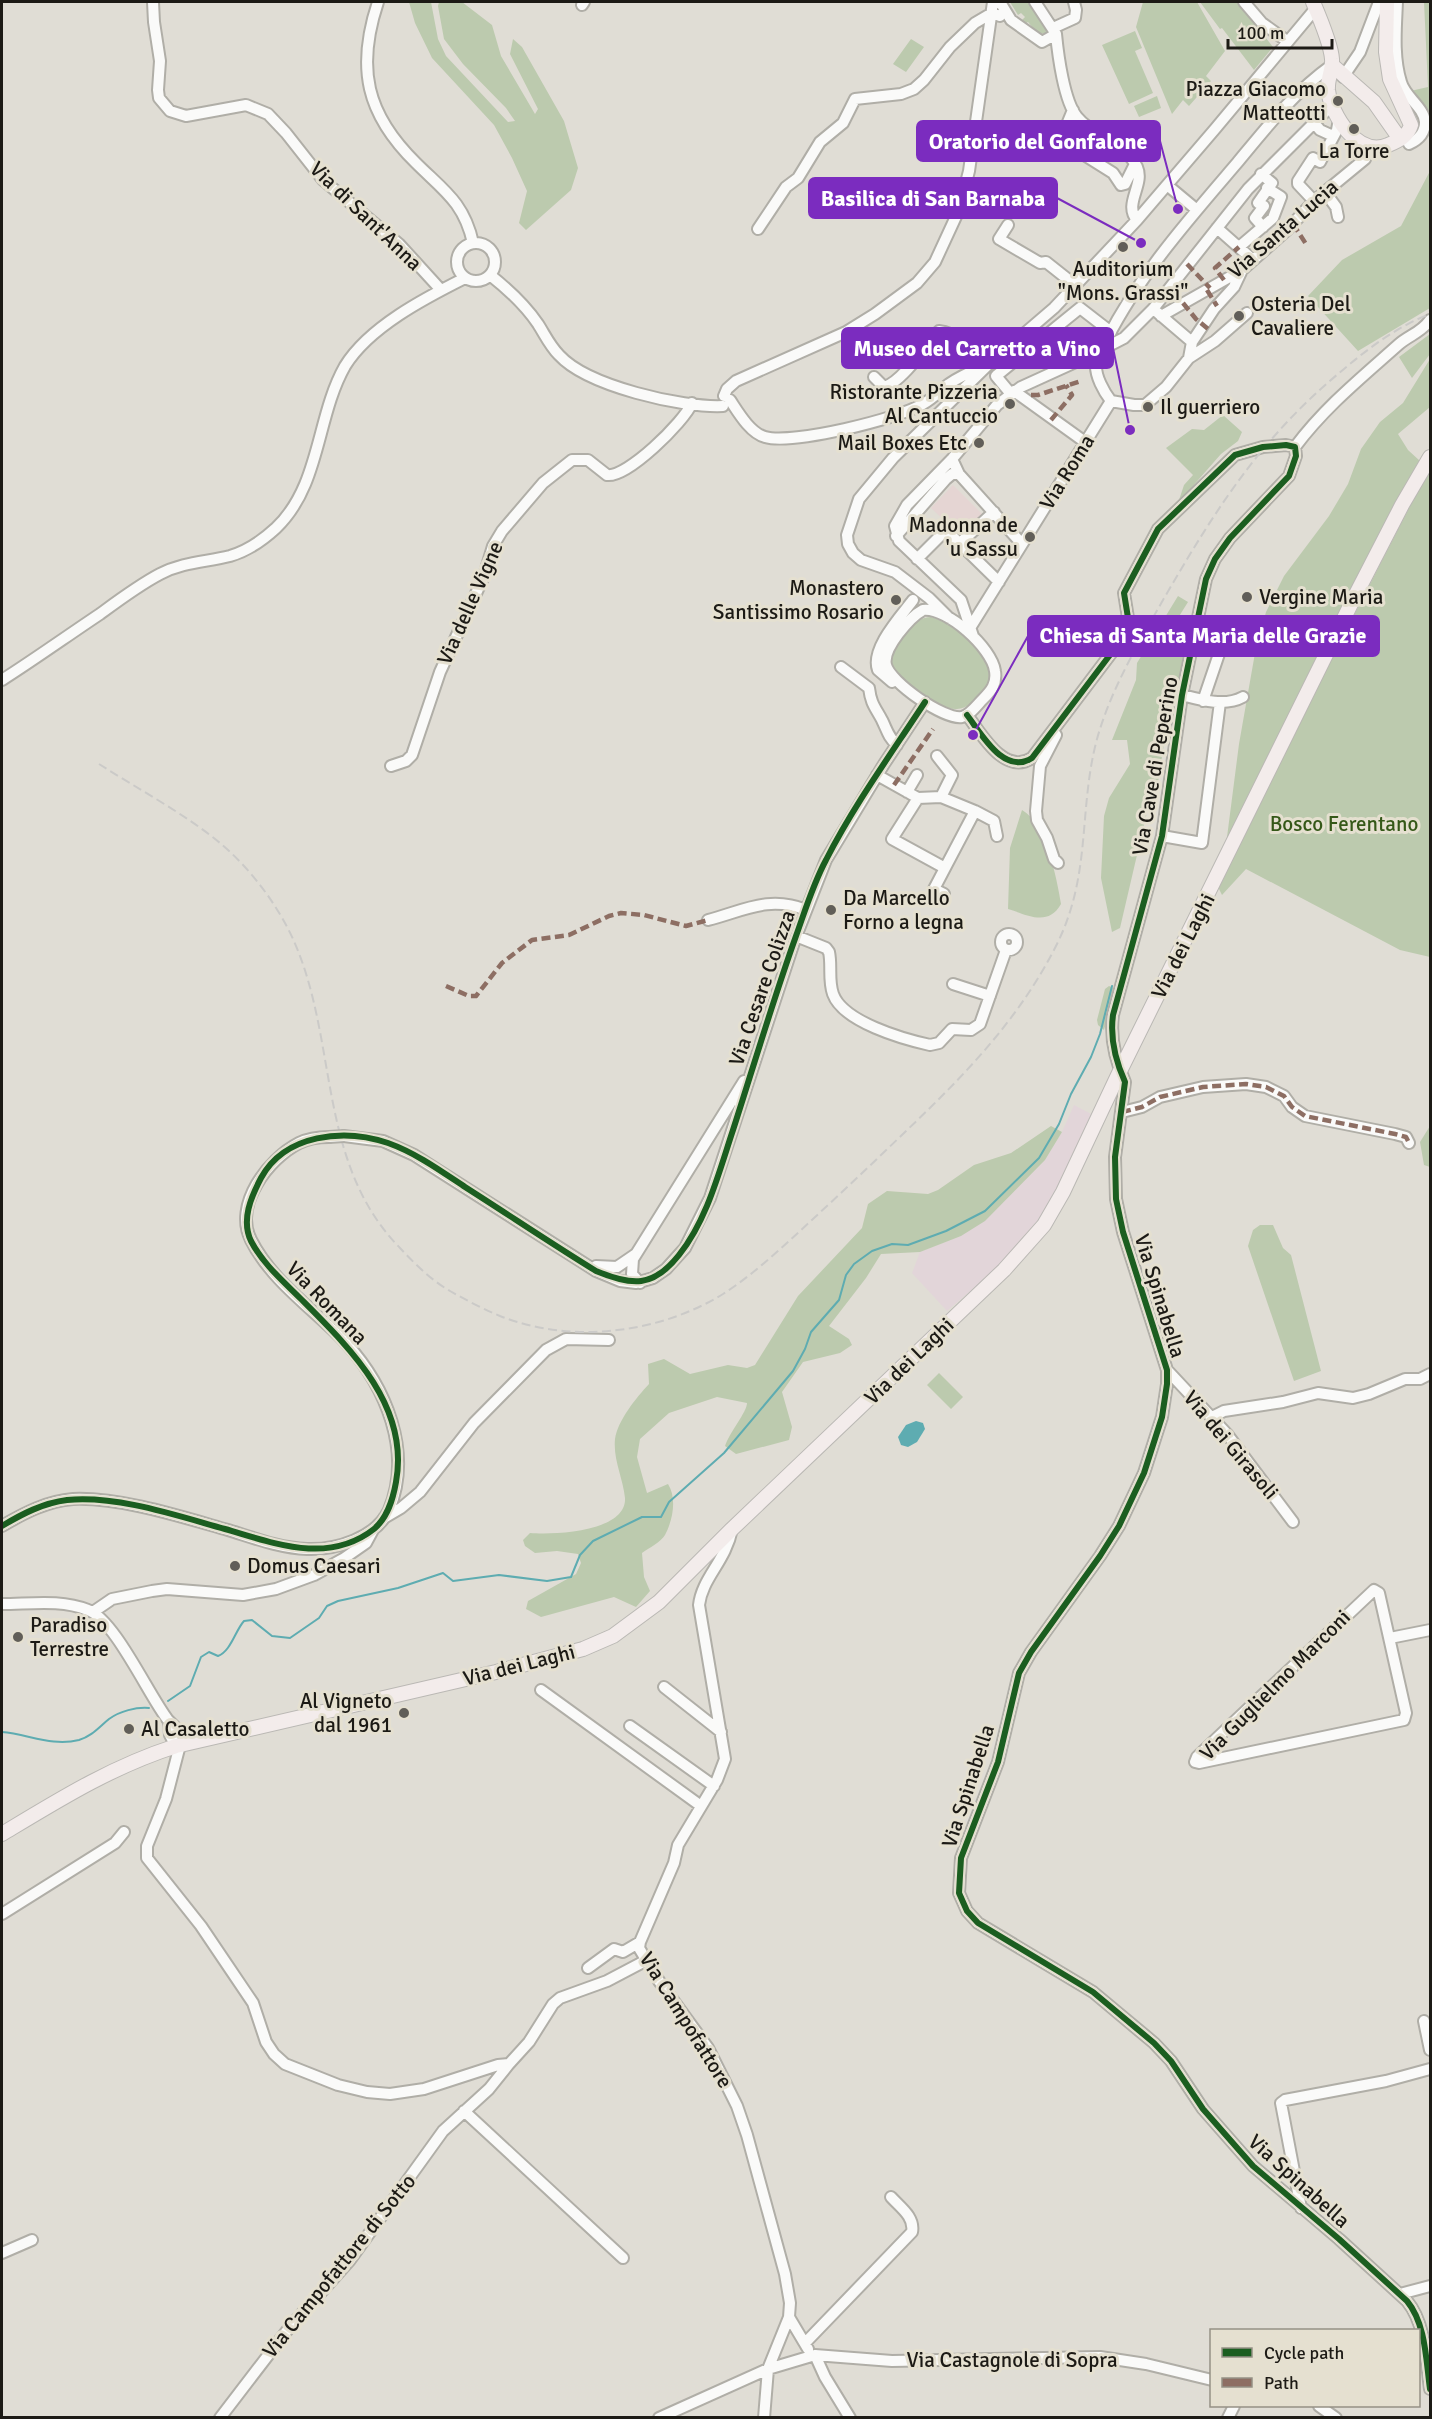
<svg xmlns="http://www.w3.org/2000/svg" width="1432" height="2419" font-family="Signika,sans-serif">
	<rect width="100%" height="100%" fill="#e0ddd5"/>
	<path fill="#e2d5d9" d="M1074 1105 1093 1115 1040 1223 1001 1265 947 1311 912 1273 920 1252 961 1236 1017 1187 1045 1160 1062 1132Z"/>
	<path fill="#e5d5d3" d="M953 485 984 516 962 537 931 508Z"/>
	<path fill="#bccaae" d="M409 2H431L438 39 446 56 508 122 515 121 506 108 463 64 444 39 438 6 439 2H462L492 25 501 56 535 114 538 109 510 54 513 39 522 47 564 121 578 168 571 190 526 230 519 223 527 191 512 158 494 125 432 58 415 23Z
		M1010 2H1028L1049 29 1048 33 1038 34 1028 22 1025 24 1022 20 1025 17 1021 13 1018 15Z
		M1143 2H1197L1225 51 1206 76 1211 81 1189 106 1183 100 1172 114 1136 27Z
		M1200 2H1238L1273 47 1254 70 1222 28 1220 29Z
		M1424 2H1430V138L1424 131 1426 122 1406 92 1428 87Z
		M1135 31 1142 48 1135 51 1153 93 1129 104 1102 45Z
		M911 39 924 47 906 72 893 64Z
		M1157 96 1161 108 1139 117 1134 106Z
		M1430 171V308L1358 351 1308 296 1342 260 1401 226Z
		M1430 334V354L1412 378 1399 357Z
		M1430 359V407L1398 434 1408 450 1420 461 1226 845 1239 744 1255 653 1266 612 1284 576 1329 516 1348 484 1361 449 1380 422 1403 403Z
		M1223 415 1242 432 1238 441 1221 454 1178 503 1184 485 1193 475 1166 448 1192 429 1204 430Z
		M1430 467V957L1400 950 1246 869 1222 895 1218 887 1230 857Z
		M1178 596 1188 602 1168 634 1189 644 1169 710 1158 783 1154 782 1120 928 1112 932 1101 878 1104 816 1109 798 1130 764 1127 740H1112L1136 680 1137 663Z
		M931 617C951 622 990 653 990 675 989 684 985 689 980 695 974 702 967 708 957 709 941 711 896 679 891 664 886 646 913 617 931 617Z
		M1022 810C1046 823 1057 879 1061 904 1048 927 1028 915 1008 909L1010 848Z
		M1109 986 1116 989 1104 1030 1098 1025 1097 1020 1105 989Z
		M1051 1126 1062 1132 1045 1160 985 1221 961 1236 920 1252 881 1254 866 1278 829 1326 849 1339 852 1345 840 1353 803 1362 782 1392 792 1427 789 1440 736 1454 725 1446C729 1433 747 1412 747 1403L717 1397 669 1413 640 1439 637 1457 647 1493 668 1484C677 1498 673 1520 665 1535 661 1542 649 1548 642 1553L644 1577 650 1591 636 1607 614 1597 541 1617 526 1609 528 1601 576 1574 581 1563 578 1554 557 1551 535 1553 525 1546 523 1540 530 1533C554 1535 627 1532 625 1498 623 1478 613 1460 615 1439 618 1420 636 1398 649 1384L648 1364 664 1359 690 1374 728 1365 747 1368 755 1365 798 1296 862 1228 868 1204 887 1191 928 1194 938 1190 974 1165 1011 1153Z
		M1430 1126V1167L1424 1165 1420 1142Z
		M1260 1225H1273L1283 1248 1291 1255 1321 1371 1294 1381 1248 1246 1253 1230Z
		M939 1373 963 1397 951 1409 927 1385Z"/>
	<path fill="#5eacb1" d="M916 1421 923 1423 925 1429 917 1442 908 1447 901 1445 898 1437 906 1425Z"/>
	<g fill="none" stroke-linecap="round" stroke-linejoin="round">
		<path stroke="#5eacb1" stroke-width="2" d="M168 1701 190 1686 201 1657 209 1652 218 1656C231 1651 235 1631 244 1621L252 1620 272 1636 290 1638 319 1618 327 1606 338 1601 398 1588 443 1573 453 1581 499 1575 547 1581 571 1577 580 1555 593 1541 642 1517H661L669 1502 724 1453 793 1371 805 1349 811 1332 839 1300 846 1275 854 1264 872 1251 892 1244 908 1245 946 1231 985 1211 1039 1158 1059 1124 1071 1094 1091 1057 1100 1034 1112 986
			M2 1732C28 1734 52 1747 79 1740 92 1736 99 1727 109 1719 120 1711 136 1707 149 1708"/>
		<defs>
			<path id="minor" d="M153 2 154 22 160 61 158 90 159 98 170 111 186 116 246 105 268 114 286 133 323 180 399 244 441 290
				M378 2C356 68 366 114 416 163 443 190 464 202 473 243
				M1000 2 1011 20 1042 42 1056 34 1035 2
				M1244 2 1262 23 1287 41
				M1397 2C1396 27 1393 57 1401 82 1405 97 1424 107 1425 122 1425 133 1418 140 1409 144
				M582 5 584 2
				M1053 28 1075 18 1076 10 1074 2
				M1056 34C1058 55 1064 101 1077 117 1093 137 1126 144 1137 167 1145 185 1123 204 1137 220
				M1343 77 1360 52 1379 2
				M1073 110 1066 127 1070 146 1113 173 1121 185 1125 184 1135 164
				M1315 124 1320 130 1333 136
				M1261 174 1272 183 1258 203 1264 206 1255 218 1263 227
				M1167 185 1197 210
				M1325 192 1336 207 1338 217
				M1314 201 1298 184V181L1313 158 1320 162 1337 130 1339 119
				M1008 225 999 239 1040 263 1046 262 1075 285
				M1217 228 1252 259
				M758 229 786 187 798 178 820 142 843 123 855 99 901 94 914 89 924 80 950 47 975 23 992 13 1000 16
				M457 262a19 19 0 1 1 38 0a19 19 0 1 1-38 0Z
				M1239 247 1273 218 1281 197 1267 188
				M490 275C509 290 525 305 538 324 545 335 550 346 559 355 587 386 682 408 723 406
				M1161 316 1242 270 1287 230 1314 201 1365 159 1368 152 1359 144
				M1192 342 1214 309 1234 287 1242 270
				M1189 358 1215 341 1247 313
				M874 377 884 387C901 383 927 345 939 331 959 333 970 352 976 369
				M1014 391 1085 442
				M1011 394 996 376 1080 308 1111 332
				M724 396 727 389 736 381 846 332 875 314 917 283 935 262 959 210 969 171 993 2
				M730 400C738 412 750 433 765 437 792 445 898 419 923 404 932 399 940 391 949 384 959 377 970 372 982 367
				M1111 401C1104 392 1095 376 1096 364 1097 356 1104 346 1107 339 1140 274 1190 218 1237 163 1266 128 1294 92 1332 65
				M1111 401 1134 405H1145L1166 387 1189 358 1192 342 1158 313
				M1295 447C1325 407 1361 378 1398 345 1409 335 1421 333 1430 320
				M952 459 959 474 1022 544
				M896 536 946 479 952 474H959
				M960 543 994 512
				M917 559 946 530 999 582
				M923 610C947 607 992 648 995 671 997 684 991 691 983 699 977 705 970 715 962 717 944 720 890 682 886 665 882 649 910 617 923 610Z
				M949 618 929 598 895 572 861 560 853 553 848 544 847 535 859 499 893 458 990 363 1054 308 1137 220 1215 129 1316 8
				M970 628 1111 401
				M973 636 961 600 899 541 895 526 907 505 952 459 997 405 1021 387 1089 356 1124 338 1153 309 1248 189 1331 106
				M841 667 869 688C871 704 875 707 882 720 887 730 888 737 897 745
				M2 680C35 659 67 636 100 614 119 600 139 585 160 574 183 562 206 562 230 556 247 551 263 540 276 528 321 485 316 417 345 366 369 327 425 298 465 278
				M892 682 878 670C870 649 901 616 913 600
				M1182 695C1201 700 1225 707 1243 697
				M1203 701 1221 648
				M967 715C981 733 1004 776 1032 758L1125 635 1129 624 1124 593 1158 529 1235 455 1263 447 1286 445 1295 447 1296 456 1289 476 1230 538 1215 559 1206 579 1182 695 1162 836 1113 1015C1110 1037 1116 1062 1125 1082L1115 1157 1116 1199 1123 1232 1167 1370V1384L1162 1417 1144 1473 1119 1526 1100 1556 1031 1652 1019 1673 998 1762 961 1858 959 1893 967 1911 978 1923 1093 1992 1154 2043 1171 2061 1203 2109 1253 2166 1339 2239 1407 2301C1426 2324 1426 2361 1430 2389
				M1056 735 1040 766 1036 811 1037 820 1047 838 1054 859 1058 863
				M937 756 952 775 941 797
				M391 766 406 761 412 755 440 672 484 576 493 546 502 531 543 483 572 460H588L607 475C627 478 684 422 692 403
				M877 775 918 798 941 797 975 811 945 868 892 839 918 798
				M907 792 917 775
				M975 811 994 821 997 836
				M1162 836 1202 843 1220 702
				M944 894 934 889 945 868
				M708 920C743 911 769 895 806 910
				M1001 942a8 8 0 1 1 16 0a8 8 0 1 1-16 0Z
				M796 936 826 948 829 952C832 965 828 980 833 994 843 1022 903 1039 930 1045L939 1043 952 1029 971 1030 980 1024 1006 950
				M953 984 990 996
				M1122 1112 1142 1107 1160 1097 1203 1087 1246 1084 1266 1087 1284 1096 1292 1107 1305 1116 1395 1134 1406 1137 1409 1143
				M344 1136 383 1141 414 1155 596 1271 620 1281 636 1283 653 1278 666 1269 685 1248 710 1198 795 939 826 860 884 764 925 702
				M596 1266 617 1267 636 1254
				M640 1283 632 1274 633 1259 744 1081
				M1167 1370 1227 1434 1293 1522
				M1212 1417 1224 1411 1283 1402 1318 1393 1353 1398 1369 1394 1405 1379H1420L1430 1374
				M384 1518 401 1508 420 1492 474 1423 546 1350 566 1339 609 1340
				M2 1526C24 1513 47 1501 73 1499 120 1497 182 1517 228 1530 254 1538 280 1548 307 1549 336 1550 376 1538 389 1510 413 1452 386 1387 346 1343 315 1310 272 1282 251 1240 233 1205 268 1159 299 1143 309 1138 318 1137 329 1137
				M732 1529C726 1561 702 1578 699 1605L725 1759 717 1780 678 1845 674 1863 640 1942 639 1948 659 1981 708 2048 737 2106 747 2135 785 2274 790 2303 789 2317 768 2369 764 2418
				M1374 1590 1379 1593 1406 1713 1404 1720 1199 1763 1195 1762 1197 1757Z
				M2 1604C30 1604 61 1599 88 1610 115 1620 149 1696 168 1720 175 1727 184 1736 191 1742
				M93 1612 112 1599 152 1591 167 1589 243 1595 276 1589 314 1575 343 1559 366 1543 373 1530
				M1390 1638 1430 1630
				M664 1687 721 1732
				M541 1690 701 1806
				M169 1721 170 1735 176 1746
				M630 1726 714 1786
				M180 1745 166 1799 147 1846V1858L201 1926 253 2003 266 2042 274 2054 285 2064 338 2085 367 2092 390 2094 424 2089 498 2065 509 2064 529 2042 553 2004 560 1998 607 1981 645 1961
				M2 1914 115 1843 124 1832
				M588 1968 614 1949 623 1952 640 1942
				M1424 2021 1430 2050
				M464 2111 623 2258
				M1301 2208 1281 2103 1285 2100 1386 2081 1430 2069
				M2 2253 32 2240
				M1400 2294 1430 2286
				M789 2317 808 2349
				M806 2342 912 2232C915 2217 900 2207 891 2197
				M815 2355 825 2377 850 2418
				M1319 2406 1336 2418
				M220 2418 289 2328 350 2260 443 2131 489 2089 509 2064
				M659 2418 768 2369 815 2355 892 2361 1100 2357 1146 2364 1212 2380
				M1228 2418 1234 2406"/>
			<path id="major" d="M1313 2C1319 16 1331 44 1332 59 1333 69 1327 79 1328 90 1331 115 1358 158 1388 145 1398 141 1408 136 1411 125L1390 79 1386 52 1387 2
				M1332 65 1374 102 1400 139
				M2 1834C60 1799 111 1767 176 1746L496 1672 583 1649 613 1636 659 1602 732 1529 1004 1270 1044 1225 1063 1192 1120 1071 1353 600 1402 505 1430 457"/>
		</defs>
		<use href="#minor" stroke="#b0aea7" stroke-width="14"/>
		<use href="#major" stroke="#bab8b4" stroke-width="16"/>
		<use href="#minor" stroke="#fafaf9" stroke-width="10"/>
		<use href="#major" stroke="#f3eceb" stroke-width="14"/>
		<path stroke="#cbcac8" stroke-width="2" stroke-dasharray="9 4.5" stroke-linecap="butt" d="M99 764C138 789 185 814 220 843 250 868 277 904 293 939 339 1041 316 1162 400 1248 415 1264 431 1280 450 1291 466 1300 483 1309 500 1316 571 1344 658 1334 723 1294 751 1276 776 1253 800 1231 827 1206 854 1181 881 1155 949 1090 1014 1030 1057 944 1092 873 1078 810 1097 739 1111 689 1138 644 1163 600 1214 512 1259 440 1338 374 1366 350 1396 327 1430 314"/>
		<defs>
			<path id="minor-bridge" d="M329 1137 344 1136"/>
		</defs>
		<use href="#minor-bridge" stroke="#b0aea7" stroke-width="14" stroke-linecap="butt"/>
		<use href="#minor-bridge" stroke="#fafaf9" stroke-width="10"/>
		<path stroke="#8d6e63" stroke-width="4.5" stroke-dasharray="9 4.5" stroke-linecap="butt" d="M1293 224 1306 244
			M1187 264 1210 288
			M1224 280 1215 268 1239 247
			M1207 290 1217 306
			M1183 303 1196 319 1208 329
			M1031 395H1038L1081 381
			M1051 420 1072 395 1066 385
			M894 785 933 729
			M446 986 469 996H476L502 963 532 940 569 935 609 916 621 913 644 915 686 926 708 920
			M1122 1112 1142 1107 1160 1097 1203 1087 1246 1084 1266 1087 1284 1096 1292 1107 1305 1116 1395 1134 1406 1137 1409 1143"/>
		<defs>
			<path id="cycleway" d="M967 715C981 733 1004 776 1032 758L1125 635 1129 624 1124 593 1158 529 1235 455 1263 447 1286 445 1295 447 1296 456 1289 476 1230 538 1215 559 1206 579 1182 695 1162 836 1113 1015C1110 1037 1116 1062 1125 1082L1115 1157 1116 1199 1123 1232 1167 1370V1384L1162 1417 1144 1473 1119 1526 1100 1556 1031 1652 1019 1673 998 1762 961 1858 959 1893 967 1911 978 1923 1093 1992 1154 2043 1171 2061 1203 2109 1253 2166 1339 2239 1407 2301C1426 2324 1426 2361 1430 2389
				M2 1526C22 1514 43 1503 67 1500 117 1495 178 1516 225 1529 274 1543 328 1565 374 1529 388 1517 393 1499 396 1482 410 1406 350 1348 301 1299 283 1281 263 1264 251 1241 241 1220 251 1197 261 1178 285 1134 344 1128 388 1143 416 1153 441 1171 465 1187 509 1215 552 1244 596 1271 632 1286 653 1288 679 1255 707 1220 719 1172 733 1130 754 1065 773 1000 796 936 805 911 813 884 826 860 854 805 891 754 925 702"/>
		</defs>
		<use href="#cycleway" stroke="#e5e0d0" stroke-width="10"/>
		<use href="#cycleway" stroke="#1b5e20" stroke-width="6"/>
	</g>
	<g fill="#615e58" stroke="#e5e0d0" stroke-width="2">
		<circle cx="1338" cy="101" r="6"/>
		<circle cx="1354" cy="129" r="6"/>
		<circle cx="1123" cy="247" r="6"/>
		<circle cx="1239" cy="316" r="6"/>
		<circle cx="1010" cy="404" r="6"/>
		<circle cx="1148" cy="407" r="6"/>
		<circle cx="979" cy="443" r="6"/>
		<circle cx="1030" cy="537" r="6"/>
		<circle cx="1247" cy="597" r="6"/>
		<circle cx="896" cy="600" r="6"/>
		<circle cx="831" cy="910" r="6"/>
		<circle cx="235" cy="1566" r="6"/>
		<circle cx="18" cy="1637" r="6"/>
		<circle cx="404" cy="1713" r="6"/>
		<circle cx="129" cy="1729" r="6"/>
	</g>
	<g text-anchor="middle" stroke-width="6" stroke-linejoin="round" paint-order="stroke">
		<g font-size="21" fill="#1c1a15" stroke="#e5e0d0" text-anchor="start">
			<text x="1326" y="96" text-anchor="end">Piazza Giacomo<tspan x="1326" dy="24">Matteotti</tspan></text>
			<text x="1354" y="158" text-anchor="middle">La Torre</text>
			<text x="1123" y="276" text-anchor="middle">Auditorium<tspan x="1123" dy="24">"Mons. Grassi"</tspan></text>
			<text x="1251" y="311">Osteria Del<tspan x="1251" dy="24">Cavaliere</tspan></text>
			<text x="998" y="399" text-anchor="end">Ristorante Pizzeria<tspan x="998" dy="24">Al Cantuccio</tspan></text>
			<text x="1160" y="414">Il guerriero</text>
			<text x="967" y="450" text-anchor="end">Mail Boxes Etc</text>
			<text x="1018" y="532" text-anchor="end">Madonna de<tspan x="1018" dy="24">'u Sassu</tspan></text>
			<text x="884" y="595" text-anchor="end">Monastero<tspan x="884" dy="24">Santissimo Rosario</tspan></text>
			<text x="1259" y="604">Vergine Maria</text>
			<text x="843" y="905">Da Marcello<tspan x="843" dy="24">Forno a legna</tspan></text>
			<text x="247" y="1573">Domus Caesari</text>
			<text x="30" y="1632">Paradiso<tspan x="30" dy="24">Terrestre</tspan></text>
			<text x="392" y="1708" text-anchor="end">Al Vigneto<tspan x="392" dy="24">dal 1961</tspan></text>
			<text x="141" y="1736">Al Casaletto</text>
		</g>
		<g font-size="21" fill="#1c1a15" stroke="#e5e0d0">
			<text transform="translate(366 216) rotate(44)" y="7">Via di Sant'Anna</text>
			<text transform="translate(1283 229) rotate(-41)" y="7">Via Santa Lucia</text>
			<text transform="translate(1067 472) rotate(-58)" y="7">Via Roma</text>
			<text transform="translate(470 603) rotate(-66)" y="7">Via delle Vigne</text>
			<text transform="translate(1155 766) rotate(-80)" y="7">Via Cave di Peperino</text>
			<text transform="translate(1183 946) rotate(-63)" y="7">Via dei Laghi</text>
			<text transform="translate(762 988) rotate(-71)" y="7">Via Cesare Colizza</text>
			<text transform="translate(1160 1296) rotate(73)" y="7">Via Spinabella</text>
			<text transform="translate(327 1303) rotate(46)" y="7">Via Romana</text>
			<text transform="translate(909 1361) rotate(-44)" y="7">Via dei Laghi</text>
			<text transform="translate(1231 1445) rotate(50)" y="7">Via dei Girasoli</text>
			<text transform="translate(519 1665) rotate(-14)" y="7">Via dei Laghi</text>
			<text transform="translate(1275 1685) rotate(-45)" y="7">Via Guglielmo Marconi</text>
			<text transform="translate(968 1786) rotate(-72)" y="7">Via Spinabella</text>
			<text transform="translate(686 2020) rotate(58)" y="7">Via Campofattore</text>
			<text transform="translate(1299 2181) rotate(42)" y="7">Via Spinabella</text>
			<text transform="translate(339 2266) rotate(-51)" y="7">Via Campofattore di Sotto</text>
			<text x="1012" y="2367">Via Castagnole di Sopra</text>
		</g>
		<g font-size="21" fill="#355818" stroke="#e5e0d0">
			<text x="1344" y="831">Bosco Ferentano</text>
		</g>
	</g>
	<path fill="none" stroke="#7b2cbf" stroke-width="2" d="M1178 209L1160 141M1141 243L1057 198M1130 430L1113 348M973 735L1028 636"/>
	<g fill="#7b2cbf" stroke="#e5e0d0" stroke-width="2">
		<circle cx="1178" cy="209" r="6"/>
		<circle cx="1141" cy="243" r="6"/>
		<circle cx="1130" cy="430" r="6"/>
		<circle cx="973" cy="735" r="6"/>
	</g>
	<g fill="#7b2cbf" stroke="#7b2cbf" stroke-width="2">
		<rect x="917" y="121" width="243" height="40" rx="6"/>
		<rect x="809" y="178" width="248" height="40" rx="6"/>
		<rect x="842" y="328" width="271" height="40" rx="6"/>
		<rect x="1028" y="616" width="351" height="40" rx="6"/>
	</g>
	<g font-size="22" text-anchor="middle" font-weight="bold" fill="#fff">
		<text x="1038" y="149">Oratorio del Gonfalone</text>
		<text x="933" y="206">Basilica di San Barnaba</text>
		<text x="977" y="356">Museo del Carretto a Vino</text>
		<text x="1203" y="643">Chiesa di Santa Maria delle Grazie</text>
	</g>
	<rect width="1432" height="2419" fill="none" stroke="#1c1a15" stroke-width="6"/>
	<rect x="1210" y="2329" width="210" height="78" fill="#e5e0d0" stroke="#959185" stroke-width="1.5"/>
	<rect x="1222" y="2348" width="30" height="9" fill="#1b5e20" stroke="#959185" stroke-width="1.5"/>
	<text x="1264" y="2359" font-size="18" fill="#1c1a15">Cycle path</text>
	<rect x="1222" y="2378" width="30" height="9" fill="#8d6e63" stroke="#959185" stroke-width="1.5"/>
	<text x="1264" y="2389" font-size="18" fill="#1c1a15">Path</text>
	<path d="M1228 39v9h104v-9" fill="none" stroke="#1c1a15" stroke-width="3"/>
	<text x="1237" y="39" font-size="18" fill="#1c1a15" stroke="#e5e0d0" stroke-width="4.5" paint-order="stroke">100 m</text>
</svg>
